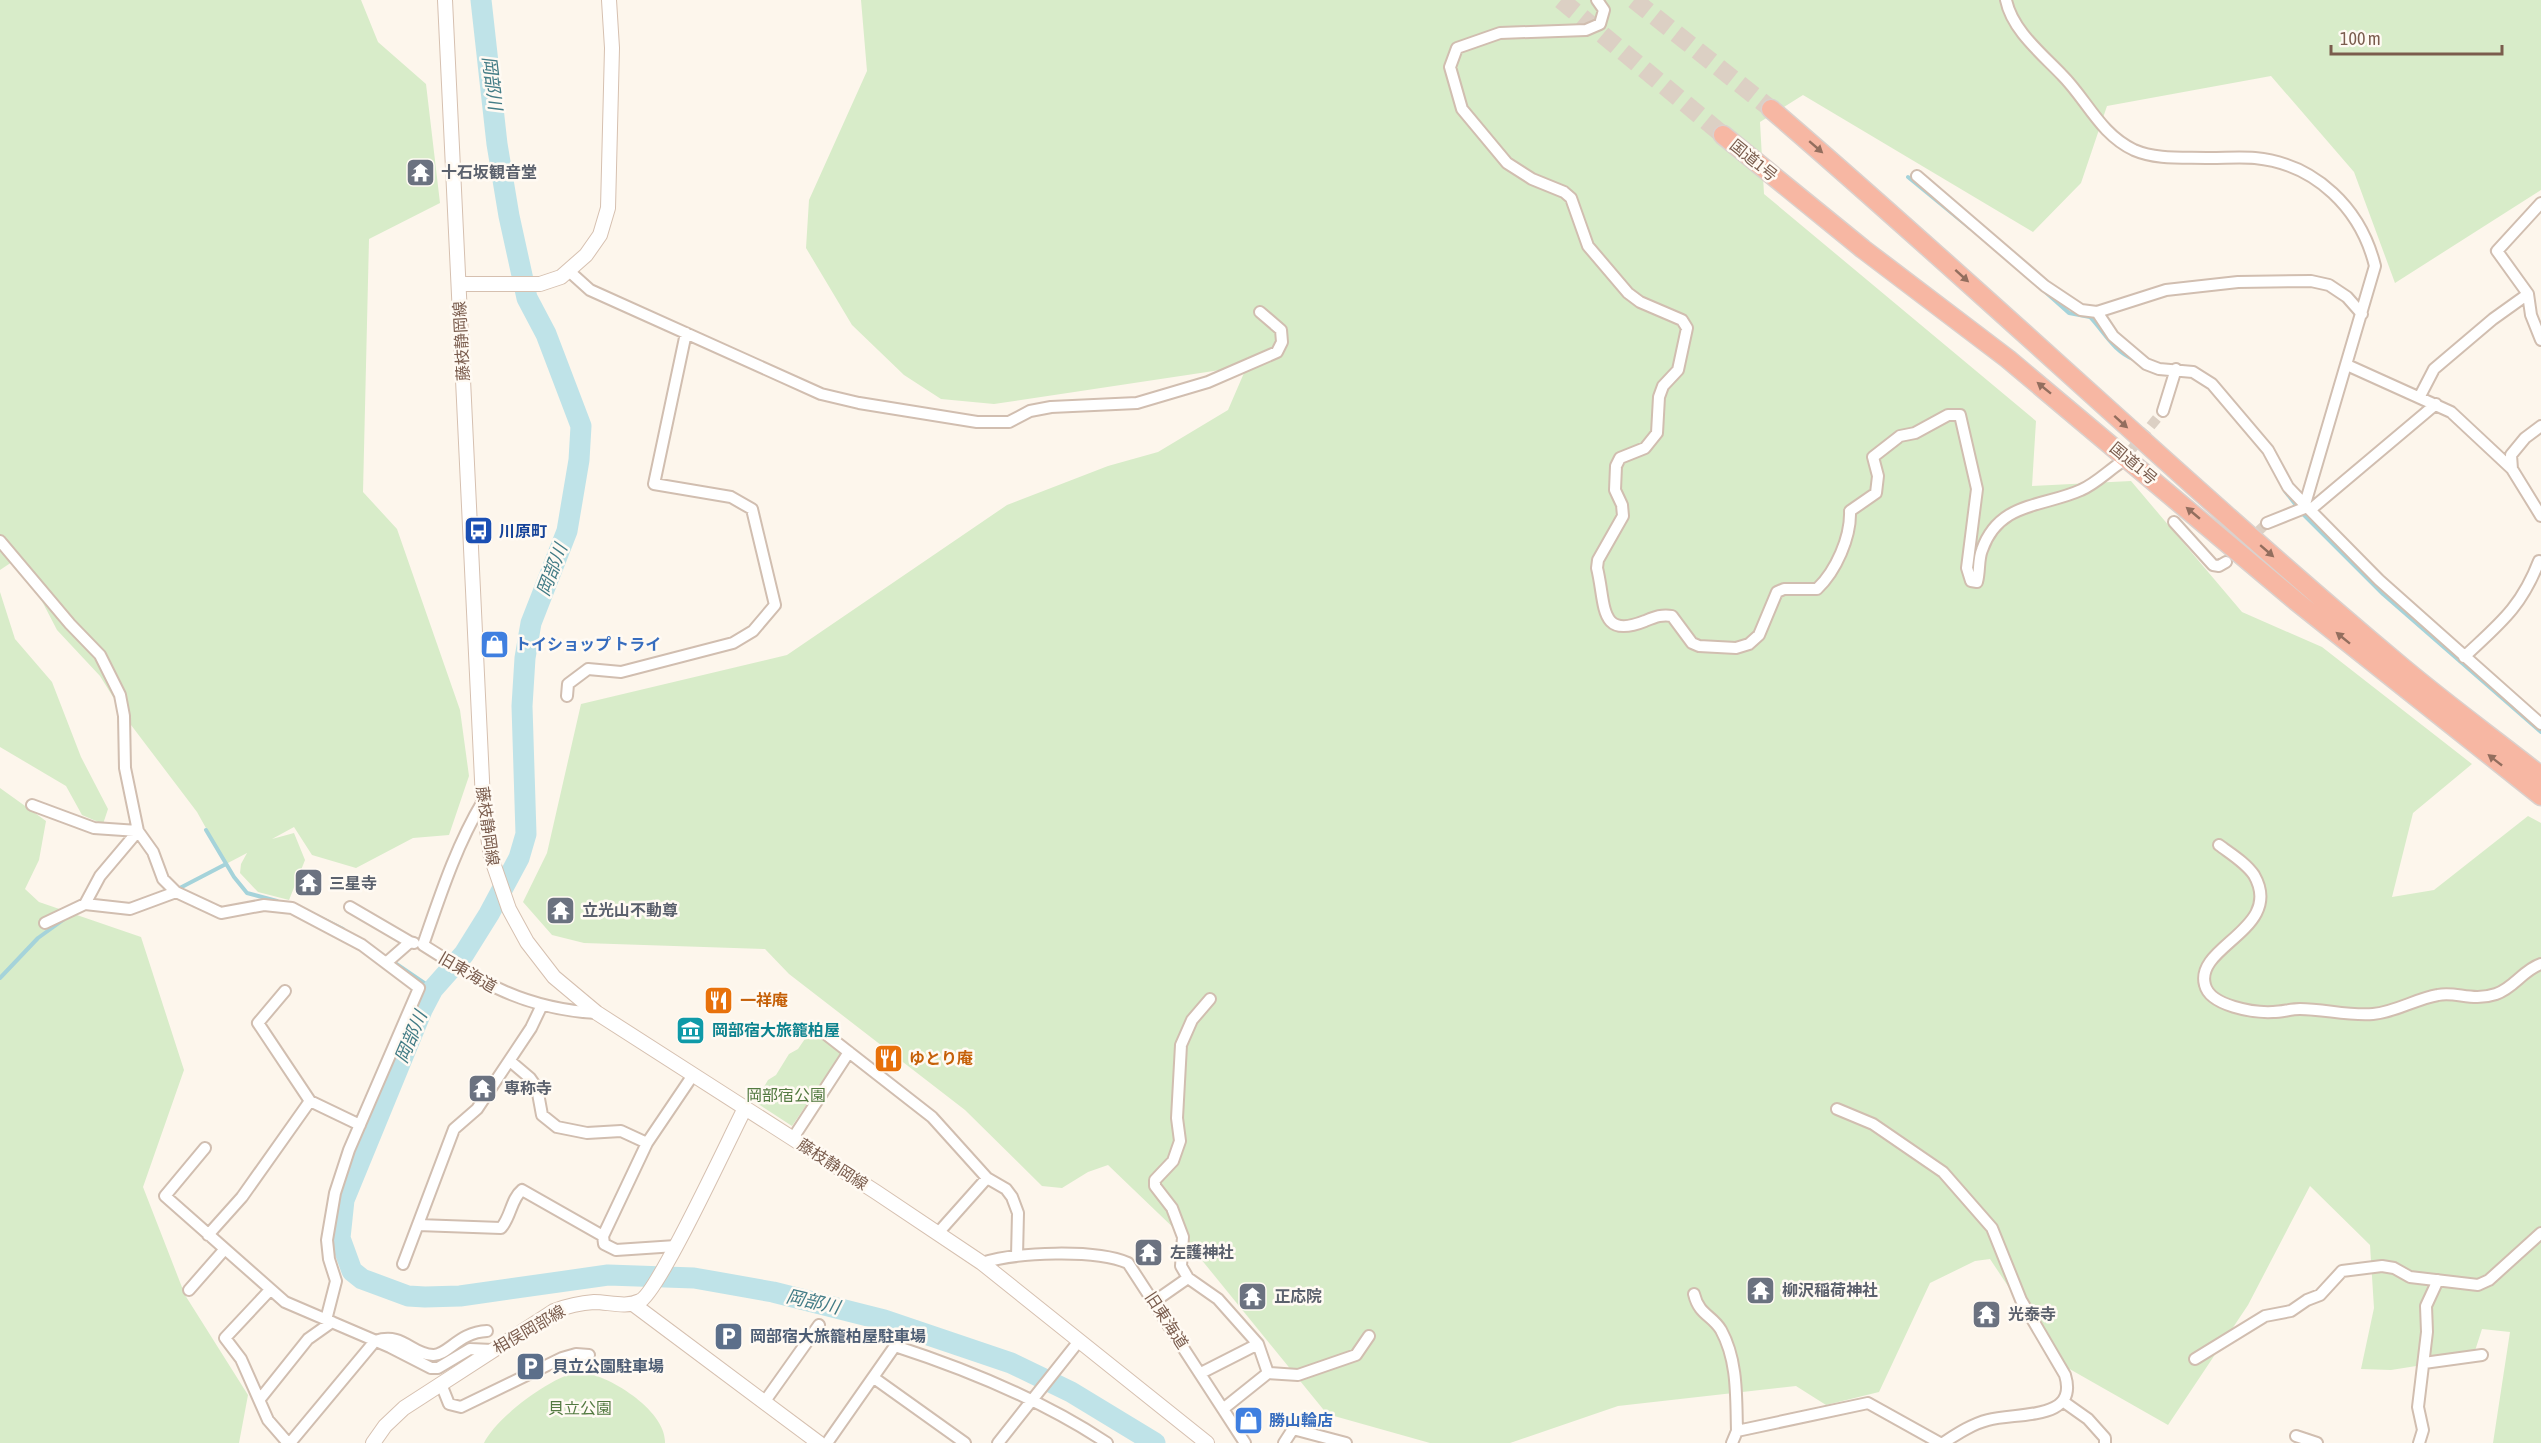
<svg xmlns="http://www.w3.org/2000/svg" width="2541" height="1443" font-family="'Asap Condensed','Noto Sans JP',sans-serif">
	<rect width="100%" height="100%" fill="#fdf6ec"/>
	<path fill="#d8ecc9" d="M0 0H361L378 42 426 84 440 203 369 239 363 492 397 529 460 710 469 776 449 835 413 838 356 868 312 855 294 827 272 839 294 833 305 860 289 900 258 892 240 873 241 864 247 853 226 864 197 812 128 721 100 676 57 630 31 580 12 562 0 570Z
		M861 0H2541V190L2395 283 2354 172 2271 76 2107 106 2081 183 2033 232 1803 95 1760 122 1764 194 2036 421 2032 486 2131 481 2242 612 2322 647 2472 764 2413 813 2392 897 2434 890 2528 816 2541 823V1443H2493L2510 1332 2482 1329 2473 1357 2391 1370 2361 1369 2374 1308 2370 1245 2310 1186 2248 1305 2168 1425 2059 1363 1990 1259 1975 1261 1930 1283 1879 1392 1826 1405 1796 1386 1618 1406 1510 1443H1430L1327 1414 1183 1237 1108 1165 1088 1172 1062 1188 1042 1186 965 1110 789 974 765 949 584 943 552 935 523 902 547 853 581 704 787 655 1007 505 1108 466 1158 452 1228 410 1247 366 994 404 941 399 904 375 852 325 806 248 809 200 867 71Z
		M0 592 15 639 52 682 81 757 108 809 103 824 82 815 66 786 0 747Z
		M0 788 46 821 39 860 25 889 39 902 141 937 184 1070 143 1187 185 1295 248 1395 239 1443H0Z
		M811 1030 843 1051 792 1126 755 1102 768 1080 776 1075 789 1054 798 1049Z
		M580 1372C608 1374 667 1411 665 1443H484C496 1418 552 1375 580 1372Z"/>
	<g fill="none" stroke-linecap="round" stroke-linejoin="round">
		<path stroke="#a5d3da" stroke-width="4" d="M1908 177 1970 228
			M2042 289 2069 313 2090 317C2105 333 2113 351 2135 360
			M2154 372 2173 375
			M2285 491 2302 513 2383 594 2541 732
			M206 830 234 877 247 893 277 901
			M176 890 226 864
			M315 915 343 929
			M392 961 433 989
			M0 978 38 938 63 920"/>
		<path stroke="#bfe3e8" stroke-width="21" d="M481 0 497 144 509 216 527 298 546 334 581 426 579 460 567 531 531 623 525 658 522 706 526 834 519 858 489 914 464 954 433 989 422 1010 344 1200 340 1238 352 1271 362 1279 408 1296 425 1297 460 1296 608 1275 694 1278 773 1292 884 1320 1011 1363 1071 1392 1155 1443"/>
		<path stroke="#dcd0c4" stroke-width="10" stroke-dasharray="10 5" stroke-linecap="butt" d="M2122 461 2163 411
			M2248 541 2267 523"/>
		<path stroke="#dcd0c4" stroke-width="18" stroke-dasharray="18 9" stroke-linecap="butt" d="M1561 0 1723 135
			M1634 0 1771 109"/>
		<defs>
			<path id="street" d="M1597 0 1604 10 1600 24 1586 30 1500 33 1457 48 1450 67 1462 109 1507 163 1532 179 1564 192 1571 198 1588 246 1628 293 1640 302 1682 320 1687 328 1678 370 1663 386 1659 397 1657 433 1645 448 1620 458 1616 466 1615 490 1622 505 1623 516 1598 560 1597 568C1606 604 1598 640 1645 621 1655 617 1662 614 1672 616L1692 643 1699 646 1736 648 1749 644 1759 635 1777 592 1784 589H1817C1836 571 1851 537 1850 511L1876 493 1878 476 1873 457 1900 436 1915 433 1948 415H1960L1977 489 1967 568 1971 581 1977 582C1980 571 1978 560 1982 550 1999 501 2044 507 2081 490 2095 484 2107 472 2120 463
				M2006 0C2012 30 2042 54 2062 75 2087 100 2100 134 2134 150 2157 160 2184 157 2210 158 2225 158 2240 157 2255 158 2316 164 2361 209 2375 266L2305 504
				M1917 176 2045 286 2081 310 2097 312 2166 290 2238 282 2311 281 2329 285 2347 297 2362 314
				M2541 203 2497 251 2528 294 2531 315 2541 340
				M570 272 590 290 821 394 859 403 977 422H1009L1030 411 1051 407 1137 403 1208 382 1277 352 1282 342 1281 330 1260 312
				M2097 312 2113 336 2146 364 2159 369 2193 372 2212 384 2268 450 2288 487 2310 510 2379 580 2541 724
				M2347 365 2451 412 2512 469
				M2420 396 2434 369 2493 319 2528 294
				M2163 411 2176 369
				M2541 426 2525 438 2511 455 2512 469 2541 516
				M2310 510 2436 404
				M2174 522 2213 565 2219 566 2226 562
				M2267 523 2307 507
				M0 541 70 624 100 655 120 695 124 716 125 768 138 831 153 852 163 879 176 892 221 913 264 905 292 908 362 945 419 988 349 1150 335 1193 327 1240 329 1259 336 1281 326 1320
				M2464 657C2499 624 2521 608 2539 561
				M567 696 568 684 588 669 621 672 733 643 753 631 775 605 752 509 731 497 654 484 686 333
				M483 801C456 846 440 896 423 945 483 983 524 1009 597 1013
				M32 805 94 828 138 831
				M2219 845C2231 854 2246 863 2254 875 2285 929 2194 946 2205 985 2210 1006 2254 1013 2273 1012 2282 1012 2291 1009 2300 1009 2324 1009 2348 1016 2373 1014 2396 1012 2415 999 2438 995 2456 991 2472 1002 2496 994 2514 988 2523 970 2541 964
				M85 904 100 876 138 831
				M350 907 410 942
				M45 923 85 904 130 909 176 892
				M386 963 410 942 414 943
				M285 991 258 1023 310 1101 360 1125
				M1210 999 1192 1020 1181 1045 1177 1118 1180 1141 1173 1161 1155 1180V1186L1172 1208 1183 1237 1181 1266 1188 1278 1218 1299 1258 1344 1268 1373 1298 1375 1356 1355 1369 1336
				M818 1028 932 1117 987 1178 1006 1189 1012 1197 1018 1213 1017 1256
				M510 1061 530 1078 537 1088 542 1115 557 1127 587 1133 621 1131 647 1143
				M1837 1109 1873 1124 1943 1172 1992 1228 2021 1300 2065 1375C2079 1421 2018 1412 1988 1420 1972 1424 1957 1434 1943 1443
				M793 1138 849 1052
				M205 1148 165 1196 285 1302 390 1347 431 1368H438L470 1349 492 1350
				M418 1225 501 1228C511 1217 511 1199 522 1190L603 1236
				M938 1233 987 1178
				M208 1235 242 1197 310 1101
				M676 1246 616 1250 604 1244 603 1236 647 1143 693 1075
				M982 1263C1017 1252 1095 1249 1128 1263L1245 1443
				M403 1264 454 1129 477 1109 531 1028 542 1005
				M189 1290 224 1250
				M269 1291 225 1338 241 1359 268 1420 288 1443
				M1694 1294C1699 1315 1712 1315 1721 1330 1738 1361 1736 1397 1737 1431
				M1155 1301 1188 1278
				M2195 1359 2265 1316 2291 1311 2307 1300 2320 1295 2342 1271 2382 1266 2394 1268 2410 1277 2478 1285 2489 1280 2541 1233
				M2424 1363 2482 1355
				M1201 1373 1258 1344
				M874 1378 965 1443
				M441 1384 449 1404 461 1407 562 1358 576 1354 589 1355
				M260 1399 308 1339 332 1322
				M765 1401 819 1325
				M2064 1402 2088 1419 2105 1438V1443
				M1223 1409 1268 1373
				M2296 1436 2317 1443
				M290 1443 375 1341C404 1332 410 1354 433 1355 447 1356 459 1332 487 1331
				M827 1443 895 1346C969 1370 1042 1400 1107 1443
				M998 1443 1079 1341
				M1284 1443 1293 1429 1346 1443
				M1732 1443 1737 1431 1868 1403 1940 1443
				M2419 1443 2423 1430 2418 1407 2427 1332 2426 1306 2438 1280"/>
			<path id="secondary" d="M445 0 483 801 491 857 509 909 527 942 554 977 597 1013 876 1192 982 1263 1207 1443
				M459 284H540L561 277 586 255 600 235 608 208 612 48 609 0
				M633 1304 819 1443
				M373 1443 385 1426 404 1408 554 1311C567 1306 580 1303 594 1302 609 1302 626 1308 640 1301 658 1293 730 1137 745 1108"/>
			<path id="highway" d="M1771 109C1982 290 2183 483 2396 662 2443 702 2493 738 2541 776
				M1723 135 1863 249 2008 359 2296 601 2541 796"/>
		</defs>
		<use href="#street" stroke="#d1beb0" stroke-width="14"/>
		<use href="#secondary" stroke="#d6c0b0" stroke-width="16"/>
		<use href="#highway" stroke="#dad1cd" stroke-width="21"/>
		<use href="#street" stroke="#fff" stroke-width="10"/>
		<use href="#secondary" stroke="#fff" stroke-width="14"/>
		<use href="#highway" stroke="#f7b7a3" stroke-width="18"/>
	</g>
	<defs><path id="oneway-solid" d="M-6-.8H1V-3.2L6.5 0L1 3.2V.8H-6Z" transform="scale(1.5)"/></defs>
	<g fill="#936e5e">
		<use href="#oneway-solid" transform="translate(1816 147) rotate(41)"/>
		<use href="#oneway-solid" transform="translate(1962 276) rotate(42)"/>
		<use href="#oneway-solid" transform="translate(2044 388) rotate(-141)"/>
		<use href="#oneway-solid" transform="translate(2121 422) rotate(42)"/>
		<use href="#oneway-solid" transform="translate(2193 513) rotate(-140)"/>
		<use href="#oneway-solid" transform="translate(2267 551) rotate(41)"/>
		<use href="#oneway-solid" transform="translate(2343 638) rotate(-141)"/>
		<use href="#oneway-solid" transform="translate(2495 760) rotate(-142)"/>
	</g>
	<defs>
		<symbol id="temple-square" viewBox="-11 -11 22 22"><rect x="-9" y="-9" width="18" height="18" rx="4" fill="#6b7280" stroke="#fffaf3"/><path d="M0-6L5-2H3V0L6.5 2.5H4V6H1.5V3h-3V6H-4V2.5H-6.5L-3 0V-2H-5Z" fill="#fff"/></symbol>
		<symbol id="bus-square" viewBox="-11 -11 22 22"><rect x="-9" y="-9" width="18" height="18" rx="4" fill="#1a4fb4" stroke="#fffaf3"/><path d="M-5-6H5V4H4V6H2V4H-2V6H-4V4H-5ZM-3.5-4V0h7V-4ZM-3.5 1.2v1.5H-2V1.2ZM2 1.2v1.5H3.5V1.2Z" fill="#fff"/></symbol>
		<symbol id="shop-square" viewBox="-11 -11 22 22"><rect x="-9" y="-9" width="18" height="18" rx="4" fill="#3f7fe0" stroke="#fffaf3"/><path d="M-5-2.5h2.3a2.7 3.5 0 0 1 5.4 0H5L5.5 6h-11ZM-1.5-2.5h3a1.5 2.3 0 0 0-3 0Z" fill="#fff"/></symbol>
		<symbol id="restaurant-square" viewBox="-11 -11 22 22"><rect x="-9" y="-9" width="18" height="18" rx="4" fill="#e8710a" stroke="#fffaf3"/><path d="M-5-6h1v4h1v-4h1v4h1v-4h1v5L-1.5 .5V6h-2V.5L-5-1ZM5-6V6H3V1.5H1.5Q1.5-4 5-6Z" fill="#fff"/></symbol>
		<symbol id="museum-square" viewBox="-11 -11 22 22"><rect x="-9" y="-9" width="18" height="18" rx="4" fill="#0f9aa8" stroke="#fffaf3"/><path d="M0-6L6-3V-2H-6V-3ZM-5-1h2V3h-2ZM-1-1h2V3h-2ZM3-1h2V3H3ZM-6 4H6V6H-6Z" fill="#fff"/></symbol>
		<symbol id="parking-square" viewBox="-11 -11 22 22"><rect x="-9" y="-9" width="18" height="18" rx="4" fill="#5c6f8a" stroke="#fffaf3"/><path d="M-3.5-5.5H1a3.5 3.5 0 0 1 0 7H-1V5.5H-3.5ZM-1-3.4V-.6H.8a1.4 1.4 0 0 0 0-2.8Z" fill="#fff"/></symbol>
	</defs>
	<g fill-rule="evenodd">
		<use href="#temple-square" x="404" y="156" width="33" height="33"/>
		<use href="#bus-square" x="462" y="514" width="33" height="33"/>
		<use href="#shop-square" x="478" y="628" width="33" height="33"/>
		<use href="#temple-square" x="292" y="866" width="33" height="33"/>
		<use href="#temple-square" x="544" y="894" width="33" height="33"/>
		<use href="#restaurant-square" x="702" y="984" width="33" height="33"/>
		<use href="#museum-square" x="674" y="1014" width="33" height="33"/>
		<use href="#restaurant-square" x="872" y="1042" width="33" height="33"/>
		<use href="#temple-square" x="466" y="1072" width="33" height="33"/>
		<use href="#temple-square" x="1132" y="1236" width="33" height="33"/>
		<use href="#temple-square" x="1744" y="1274" width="33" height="33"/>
		<use href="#temple-square" x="1236" y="1280" width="33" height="33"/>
		<use href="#temple-square" x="1970" y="1298" width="33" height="33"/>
		<use href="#parking-square" x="712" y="1320" width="33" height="33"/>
		<use href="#parking-square" x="514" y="1350" width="33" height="33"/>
		<use href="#shop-square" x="1232" y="1404" width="33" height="33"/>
	</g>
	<g text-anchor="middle" stroke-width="5" stroke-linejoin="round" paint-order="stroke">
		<g font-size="16" fill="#7a5c4d" stroke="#fffaf3">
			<text transform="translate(1754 160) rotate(39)" y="6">国道1号</text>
			<text transform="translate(461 341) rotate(-93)" y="6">藤枝静岡線</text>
			<text transform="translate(2134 463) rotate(40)" y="6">国道1号</text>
			<text transform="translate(488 826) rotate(82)" y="6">藤枝静岡線</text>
			<text transform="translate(468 972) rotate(30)" y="6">旧東海道</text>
			<text transform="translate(833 1164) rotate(33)" y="6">藤枝静岡線</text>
			<text transform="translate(1167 1320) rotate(57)" y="6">旧東海道</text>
			<text transform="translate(529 1329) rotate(-30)" y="6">相俣岡部線</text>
		</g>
		<g font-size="16" font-weight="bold" fill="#5b616d" stroke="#fffaf3" text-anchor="start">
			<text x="441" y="178">十石坂観音堂</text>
			<text x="329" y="889">三星寺</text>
			<text x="582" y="916">立光山不動尊</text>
			<text x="504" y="1094">専称寺</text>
			<text x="1170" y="1258">左護神社</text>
			<text x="1782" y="1296">柳沢稲荷神社</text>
			<text x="1274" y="1302">正応院</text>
			<text x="2008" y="1320">光泰寺</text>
		</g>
		<g font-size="16" font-weight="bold" fill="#164399" stroke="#fffaf3" text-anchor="start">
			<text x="499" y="537">川原町</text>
		</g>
		<g font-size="16" font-weight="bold" fill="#366cbe" stroke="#fffaf3" text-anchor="start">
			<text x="515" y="650">トイショップ トライ</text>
			<text x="1269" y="1426">勝山輪店</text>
		</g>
		<g font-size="16" font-weight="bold" fill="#c56008" stroke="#fffaf3" text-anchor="start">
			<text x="740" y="1006">一祥庵</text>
			<text x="909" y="1064">ゆとり庵</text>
		</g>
		<g font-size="16" font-weight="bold" fill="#0d838f" stroke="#fffaf3" text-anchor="start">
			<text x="712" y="1036">岡部宿大旅籠柏屋</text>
		</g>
		<g font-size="16" fill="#537a41" stroke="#fffaf3">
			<text x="786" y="1101">岡部宿公園</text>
			<text x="580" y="1414">貝立公園</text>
		</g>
		<g font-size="16" font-weight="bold" fill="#4e5e75" stroke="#fffaf3" text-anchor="start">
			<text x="750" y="1342">岡部宿大旅籠柏屋駐車場</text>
			<text x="552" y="1372">貝立公園駐車場</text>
		</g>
		<g font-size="18" font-style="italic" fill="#437c86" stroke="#fffaf3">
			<text transform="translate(492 83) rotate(83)" y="6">岡部川</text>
			<text transform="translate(552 570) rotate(-69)" y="6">岡部川</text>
			<text transform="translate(411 1037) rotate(-67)" y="6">岡部川</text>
			<text transform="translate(813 1302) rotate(13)" y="6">岡部川</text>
		</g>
	</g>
	<path d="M2331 45v9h171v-9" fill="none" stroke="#7a5c4d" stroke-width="3"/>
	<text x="2340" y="45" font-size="18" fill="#7a5c4d" stroke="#fffaf3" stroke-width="4.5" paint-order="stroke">100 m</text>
</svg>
